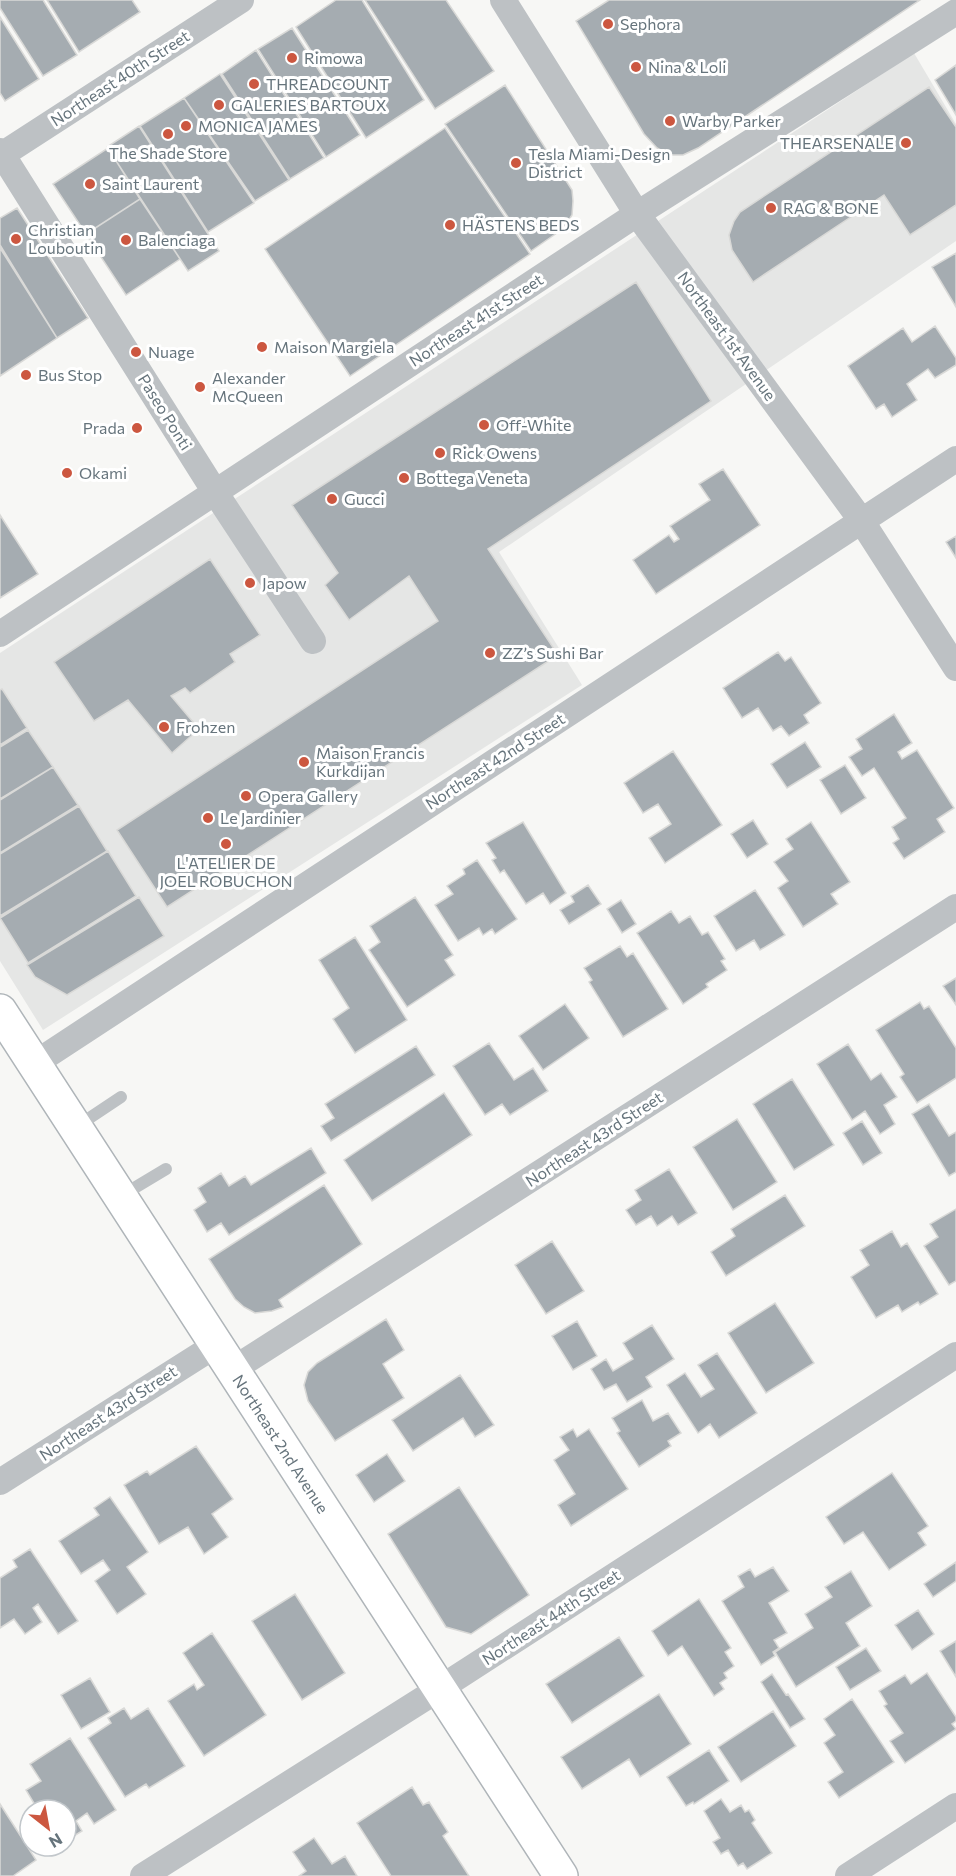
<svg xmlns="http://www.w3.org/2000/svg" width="956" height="1876" font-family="Commissioner,sans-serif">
	<rect width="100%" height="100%" fill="#f7f7f5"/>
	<path fill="#e5e6e5" d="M914 53 956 124V241L499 552 582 685 43 1030 0 961V653Z"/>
	<path fill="#a5acb1" stroke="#d9d9d7" stroke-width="1.5" d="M0 0H43L77 55 43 76 0 8Z
		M47 0H132L140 12 79 52Z
		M336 0H362L424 100 366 138 296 27Z
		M365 0H446L494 71 435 109Z
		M609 0H920L698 148 683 155H670L657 148 644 134 576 21Z
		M0 17 39 79 5 101 0 93Z
		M292 28 360 135 326 157 258 49Z
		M256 50 324 158 290 179 222 74Z
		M956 65V115L935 80Z
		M220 74 289 180 255 201 184 98Z
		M505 85 572 190 573 201 572 215 564 228 531 251 445 124Z
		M929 87 956 127V205L910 235 884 195 753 282 732 250 729 235 734 221 740 212Z
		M184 98 254 203 208 232 140 126Z
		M139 126 219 251 188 271 107 147Z
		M445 128 530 254 350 376 265 249Z
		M108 148 140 199 86 234 53 184Z
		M140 199 180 259 126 295 86 234Z
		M17 208 88 318 57 338 0 245V218Z
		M0 248 57 338 0 376Z
		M956 253V307L932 267Z
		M636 282 711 401 488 549 558 655 167 907 117 830 438 621 409 576 349 620 325 585 338 573 292 505Z
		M935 326 956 358V365L935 378 928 369 907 384 917 400 892 417 884 404 876 409 848 366 903 328 912 342Z
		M723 469 760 525 656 594 633 560 669 535 674 542 679 539 670 526 710 500 699 484Z
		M0 515 38 574 0 598Z
		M956 536V558L946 542Z
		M210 559 260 635 230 654 235 662 190 693 185 688 171 696 199 729 172 753 128 700 94 721 54 662Z
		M778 652 785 661 791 657 821 703 804 715 809 723 789 736 781 726 773 731 758 708 742 718 723 688Z
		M2 689 27 728 0 745V690Z
		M894 714 912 743 898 752 902 759 917 750 954 808 937 819 945 832 904 859 893 843 899 839 892 827 906 818 874 768 862 776 849 757 862 749 856 739Z
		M28 730 53 767 0 799V747Z
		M805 742 821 767 787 788 771 764Z
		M673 751 722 825 665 863 649 838 671 824 658 804 643 813 624 783Z
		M845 765 866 798 841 814 820 780Z
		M53 767 78 805 0 853V800Z
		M79 806 107 851 0 916V854Z
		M753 820 768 844 747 858 731 834Z
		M523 822 566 893 550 904 543 893 526 904 504 870 500 873 492 860 496 858 486 843Z
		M811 822 850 882 831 894 838 904 803 927 778 888 788 881 774 862 793 849 786 839Z
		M108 851 136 896 28 963 0 918Z
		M477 860 517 919 495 934 492 929 483 935 479 928 458 941 435 905 453 894 447 886 465 874 463 869Z
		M588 885 601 904 569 924 560 910 574 902 571 896Z
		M755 890 785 935 760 950 754 940 736 951 714 916Z
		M139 897 164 936 67 995 35 977 27 965Z
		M415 897 453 955 445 960 455 975 407 1007 369 950 380 942 370 926Z
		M621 900 636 924 622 933 607 909Z
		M671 911 679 923 690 916 702 935 708 932 725 959 721 961 727 970 706 984 708 987 683 1004 637 933Z
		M355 937 407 1020 355 1053 333 1019 349 1008 319 960Z
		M620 946 627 957 633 953 668 1009 623 1037 589 982 592 980 584 968Z
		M956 978V1005L943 986Z
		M920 1002 924 1009 929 1006 956 1048V1078L917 1103 900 1077 904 1074 876 1030Z
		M565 1004 589 1038 543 1070 519 1036Z
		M489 1043 514 1080 533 1068 548 1091 510 1115 502 1104 485 1115 453 1066Z
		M848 1044 871 1080 881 1073 897 1097 884 1105 895 1124 880 1134 865 1111 852 1120 817 1064Z
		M416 1046 435 1075 331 1141 321 1126 334 1118 325 1104Z
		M792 1079 834 1145 794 1170 753 1104Z
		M444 1093 472 1135 372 1201 344 1160Z
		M929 1104 949 1136 956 1132V1172L949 1176 912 1114Z
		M737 1119 777 1182 733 1210 693 1147Z
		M862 1121 882 1153 863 1165 843 1133Z
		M311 1148 326 1173 229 1235 221 1223 207 1232 194 1210 206 1202 198 1188 221 1173 229 1186 245 1176 251 1185Z
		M669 1169 697 1213 678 1225 672 1216 657 1226 651 1216 636 1225 626 1210 641 1200 635 1190Z
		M324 1185 362 1244 279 1300 283 1307 272 1311 255 1313 244 1307 235 1299 209 1259Z
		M785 1195 805 1226 726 1276 711 1252 735 1236 731 1229Z
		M956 1209V1281L949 1285 924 1246 938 1237 930 1224Z
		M892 1231 901 1247 907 1243 938 1294 920 1305 918 1302 902 1312 898 1305 876 1318 851 1277 869 1265 860 1250Z
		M552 1241 584 1291 546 1314 515 1265Z
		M775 1303 814 1363 766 1393 728 1333Z
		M386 1319 404 1350 383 1364 404 1398 335 1441 308 1401 304 1385 308 1372 317 1363Z
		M577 1321 597 1356 573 1370 552 1336Z
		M652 1325 674 1359 646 1377 652 1387 627 1402 616 1384 604 1390 591 1369 606 1359 613 1371 633 1359 623 1343Z
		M717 1353 757 1413 719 1438 710 1424 698 1433 667 1385 685 1373 701 1397 714 1389 698 1365Z
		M460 1375 494 1425 475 1437 463 1418 413 1451 392 1420Z
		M642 1400 653 1421 668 1413 681 1433 668 1441 671 1446 639 1467 617 1433 620 1431 612 1418Z
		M573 1429 577 1437 589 1429 628 1489 571 1526 558 1505 575 1494 554 1460 569 1450 560 1437Z
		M196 1446 233 1499 212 1514 228 1537 204 1554 188 1527 159 1544 124 1485 147 1471 150 1475Z
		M387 1454 405 1481 374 1502 356 1475Z
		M892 1473 928 1526 918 1533 926 1545 889 1570 863 1532 844 1544 826 1517Z
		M459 1487 529 1595 471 1634 446 1627 388 1534Z
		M110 1497 148 1552 127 1567 146 1594 117 1614 95 1581 110 1570 103 1560 81 1574 59 1541 99 1515 94 1508Z
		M30 1549 78 1621 58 1634 38 1604 33 1608 42 1622 25 1634 14 1619 0 1628V1578L17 1567 13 1560Z
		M956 1562V1581L933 1597 924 1584Z
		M773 1567 789 1591 769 1603 787 1633 774 1640 779 1648 773 1652 775 1656 761 1665 722 1601 744 1587 738 1576 750 1569 755 1577Z
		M851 1571 872 1606 846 1623 860 1646 796 1687 775 1652 813 1628 805 1614 832 1597 825 1587Z
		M295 1594 345 1673 302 1700 252 1621Z
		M699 1599 731 1648 725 1652 734 1666 724 1673 727 1678 720 1683 724 1689 714 1696 682 1646 668 1656 652 1631Z
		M918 1610 934 1634 912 1650 895 1625Z
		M212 1633 266 1715 204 1756 168 1701 194 1684 197 1690 204 1685 183 1653Z
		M619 1637 644 1676 572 1723 546 1684Z
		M956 1641V1677L940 1651Z
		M866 1648 881 1671 850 1690 836 1667Z
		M927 1673 956 1717V1721L952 1724 956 1729 905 1763 890 1741 903 1733 884 1706 887 1704 879 1691 905 1675 911 1684Z
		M772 1674 786 1695 788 1694 805 1719 790 1728 761 1682Z
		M90 1678 110 1712 81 1729 61 1695Z
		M659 1694 691 1744 640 1777 629 1759 582 1789 561 1757Z
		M852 1699 894 1762 839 1798 828 1782 843 1772 824 1743 835 1735 824 1719Z
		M124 1708 131 1719 148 1708 185 1766 149 1788 146 1784 125 1797 88 1738 111 1723 108 1718Z
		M773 1711 796 1746 741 1782 718 1747Z
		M70 1738 116 1810 94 1824 87 1813 76 1821 82 1831 66 1841V1810H38L26 1790 41 1781 30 1764Z
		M709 1750 729 1781 694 1804 693 1802 686 1806 667 1777Z
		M412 1787 423 1805 429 1802 448 1832 443 1836 469 1876H391L357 1823Z
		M721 1799 730 1812 741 1805 745 1812 749 1810 755 1820 752 1823 772 1853 747 1869 743 1863 738 1866 728 1850 721 1854 713 1842 720 1838 704 1811Z
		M0 1804 36 1860 13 1876H0Z
		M314 1838 332 1864 345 1856 357 1876H299L306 1871 293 1852Z"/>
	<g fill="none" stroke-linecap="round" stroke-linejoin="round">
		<defs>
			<g id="secondary">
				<path id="s1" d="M0 1011 561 1876"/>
			</g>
		</defs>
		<use href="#secondary" stroke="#afb5b9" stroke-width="36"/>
		<path stroke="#bdc1c4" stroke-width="12" d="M76 1127 121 1097
			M121 1196 166 1169"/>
		<path stroke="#bdc1c4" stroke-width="26" d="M503 0 637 214 861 520 956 668
			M0 151 215 492 313 641
			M0 156 241 0
			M0 634 637 214 956 12
			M34 1064 956 459
			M232 1370 956 907
			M0 1482 216 1345
			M143 1876 439 1689 956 1355
			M848 1876 956 1806"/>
		<use href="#secondary" stroke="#fff" stroke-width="33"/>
	</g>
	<g fill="#cc5740" stroke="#fff" stroke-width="2">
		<circle cx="608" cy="24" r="6"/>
		<circle cx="292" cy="58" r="6"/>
		<circle cx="636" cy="67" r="6"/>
		<circle cx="254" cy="84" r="6"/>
		<circle cx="219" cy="105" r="6"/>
		<circle cx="670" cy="121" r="6"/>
		<circle cx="186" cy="126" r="6"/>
		<circle cx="168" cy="134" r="6"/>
		<circle cx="906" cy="143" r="6"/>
		<circle cx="516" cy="163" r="6"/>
		<circle cx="90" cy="184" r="6"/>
		<circle cx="771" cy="208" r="6"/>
		<circle cx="450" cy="225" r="6"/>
		<circle cx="16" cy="239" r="6"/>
		<circle cx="126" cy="240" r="6"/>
		<circle cx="262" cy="347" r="6"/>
		<circle cx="136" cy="352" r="6"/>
		<circle cx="26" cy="375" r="6"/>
		<circle cx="200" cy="387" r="6"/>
		<circle cx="484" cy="425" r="6"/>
		<circle cx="137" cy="428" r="6"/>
		<circle cx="440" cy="453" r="6"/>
		<circle cx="67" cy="473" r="6"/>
		<circle cx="404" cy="478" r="6"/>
		<circle cx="332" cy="499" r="6"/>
		<circle cx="250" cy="583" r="6"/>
		<circle cx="490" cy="653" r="6"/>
		<circle cx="164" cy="727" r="6"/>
		<circle cx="304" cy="762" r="6"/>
		<circle cx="246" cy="796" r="6"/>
		<circle cx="208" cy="818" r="6"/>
		<circle cx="226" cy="844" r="6"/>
	</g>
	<g text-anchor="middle" stroke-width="6" stroke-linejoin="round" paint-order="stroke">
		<g font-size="16" fill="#66747c" stroke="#fff" text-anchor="start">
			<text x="620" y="30">Sephora</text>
			<text x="304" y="64">Rimowa</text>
			<text x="648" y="73">Nina &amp; Loli</text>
			<text x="266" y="90">THREADCOUNT</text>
			<text x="231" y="111">GALERIES BARTOUX</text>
			<text x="682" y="127">Warby Parker</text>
			<text x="198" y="132">MONICA JAMES</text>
			<text x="894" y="149" text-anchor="end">THEARSENALE</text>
			<text x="168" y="159" text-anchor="middle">The Shade Store</text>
			<text x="528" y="160">Tesla Miami-Design<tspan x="528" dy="18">District</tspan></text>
			<text x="102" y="190">Saint Laurent</text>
			<text x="783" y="214">RAG &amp; BONE</text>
			<text x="462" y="231">HÄSTENS BEDS</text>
			<text x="28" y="236">Christian<tspan x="28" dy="18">Louboutin</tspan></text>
			<text x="138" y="246">Balenciaga</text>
			<text x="274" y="353">Maison Margiela</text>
			<text x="148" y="358">Nuage</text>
			<text x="38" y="381">Bus Stop</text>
			<text x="212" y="384">Alexander<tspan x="212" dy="18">McQueen</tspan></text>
			<text x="496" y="431">Off-White</text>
			<text x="125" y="434" text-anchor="end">Prada</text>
			<text x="452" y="459">Rick Owens</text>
			<text x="79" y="479">Okami</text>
			<text x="416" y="484">Bottega Veneta</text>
			<text x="344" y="505">Gucci</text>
			<text x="262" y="589">Japow</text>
			<text x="502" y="659">ZZ’s Sushi Bar</text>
			<text x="176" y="733">Frohzen</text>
			<text x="316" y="759">Maison Francis<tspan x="316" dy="18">Kurkdijan</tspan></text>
			<text x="258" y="802">Opera Gallery</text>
			<text x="220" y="824">Le Jardinier</text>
			<text x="226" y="869" text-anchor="middle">L'ATELIER DE<tspan x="226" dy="18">JOEL ROBUCHON</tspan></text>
		</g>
		<g font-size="16" fill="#66747c" stroke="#fff">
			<text transform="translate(120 78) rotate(-33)" y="6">Northeast 40th Street</text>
			<text transform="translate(476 320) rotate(-33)" y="6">Northeast 41st Street</text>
			<text transform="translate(727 336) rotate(54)" y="6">Northeast 1st Avenue</text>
			<text transform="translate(165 412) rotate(58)" y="6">Paseo Ponti</text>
			<text transform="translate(495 761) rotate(-33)" y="6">Northeast 42nd Street</text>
			<text transform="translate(594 1139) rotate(-33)" y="6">Northeast 43rd Street</text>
			<text transform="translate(108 1413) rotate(-33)" y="6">Northeast 43rd Street</text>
			<text dy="6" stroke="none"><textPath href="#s1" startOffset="516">Northeast 2nd Avenue</textPath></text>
			<text transform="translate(551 1617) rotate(-33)" y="6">Northeast 44th Street</text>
		</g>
	</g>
	<g transform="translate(48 1828) rotate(149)"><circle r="28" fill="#ffffff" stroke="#c2c7cb" stroke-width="1.5"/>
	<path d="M0-4.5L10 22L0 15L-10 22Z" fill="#cc5740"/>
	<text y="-9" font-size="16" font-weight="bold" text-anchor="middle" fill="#66747c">N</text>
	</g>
</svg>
